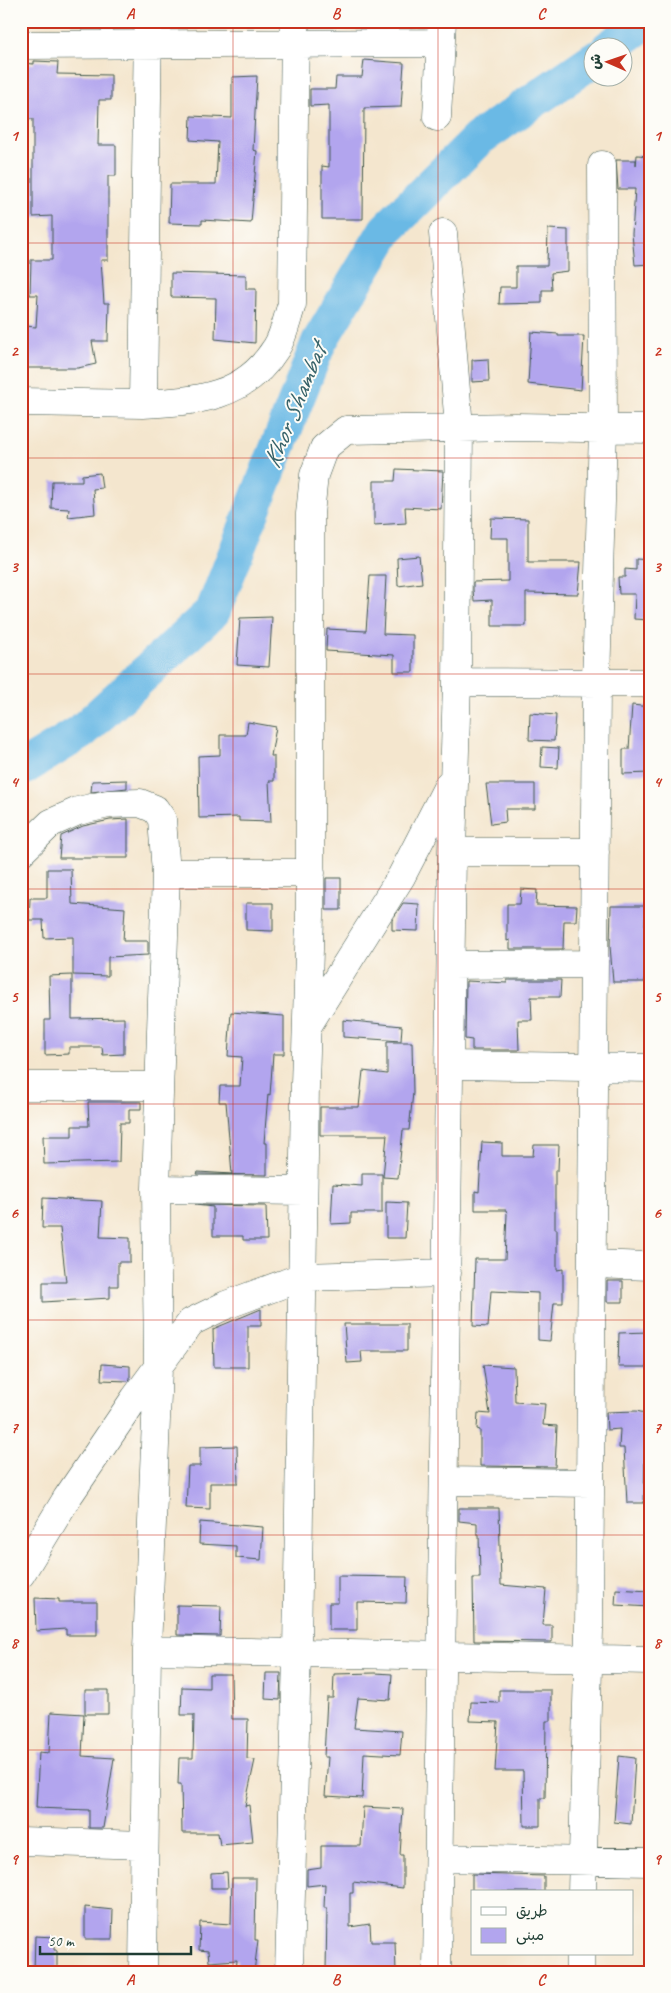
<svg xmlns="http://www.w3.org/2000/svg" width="671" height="1993" font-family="Caveat,'Playpen Sans Arabic',sans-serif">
	<rect width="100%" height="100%" fill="#fdfcf7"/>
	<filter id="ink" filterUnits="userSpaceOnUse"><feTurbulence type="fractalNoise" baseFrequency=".02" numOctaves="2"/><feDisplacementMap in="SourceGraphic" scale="10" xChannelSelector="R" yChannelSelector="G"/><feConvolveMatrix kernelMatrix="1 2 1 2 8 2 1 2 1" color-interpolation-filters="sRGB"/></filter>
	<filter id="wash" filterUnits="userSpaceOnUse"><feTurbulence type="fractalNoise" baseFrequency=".0096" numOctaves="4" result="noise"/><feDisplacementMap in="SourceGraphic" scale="20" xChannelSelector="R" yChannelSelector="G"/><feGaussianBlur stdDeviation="1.12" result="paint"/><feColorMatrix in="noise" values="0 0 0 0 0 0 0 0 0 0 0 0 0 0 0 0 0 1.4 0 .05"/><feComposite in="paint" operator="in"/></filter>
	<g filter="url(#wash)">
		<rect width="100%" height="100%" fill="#f4e6ce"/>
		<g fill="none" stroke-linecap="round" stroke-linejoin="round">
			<path stroke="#6ab9e5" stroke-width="36" d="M609 48 647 21
				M21 769 81 732 213 611 319 342 386 230 478 139 594 59"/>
		</g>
		<g id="blocks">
			<path fill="#b2a5ee" d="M364 60 404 63 401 107 364 108 363 219H322V166L329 167V105L310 106V89H335L336 77H362Z
				M34 61 58 62 57 74 111 75V100H99L98 145H116V176H108V260H101L104 303H109L108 341H92L96 364 78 368H25V326L36 327 38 295H30L31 260H52V216L33 217V119H21V63L34 64Z
				M257 76 253 150 257 151 251 223 202 220V224L169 223 170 184H216L218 142 190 140 191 116 232 118V77Z
				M637 155 650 156V264L635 265 632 234 635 189H618L616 160H636V166Z
				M548 229 568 230V271L551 273 552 290H542V303L499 304 500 287H516V266H547Z
				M171 273 246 275V289H256L255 343 215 339 216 298 171 297Z
				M531 332 558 334V336H584L581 390 528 384Z
				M488 359 489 381 472 382V360Z
				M396 469 443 471 441 509 405 507 406 523 374 525V481H395Z
				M100 473 102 488 93 489 95 514 68 517 69 509 51 508 52 481H82V475Z
				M491 518 528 519V562H581L578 594 526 593V626H492V600L474 601 473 590V582L508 581V538H490Z
				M419 556 422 583 398 586 397 558Z
				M636 559 650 560 649 620 634 619 635 594H619L618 577H625V569L636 570Z
				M370 576H386L383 634 413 635V672H394V655L326 651 327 629 366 631Z
				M272 617 269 667 237 665 240 618Z
				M632 705 650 707V773L623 774V749H629Z
				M530 713 556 715 554 741 529 740Z
				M248 722 276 727 271 756H274V781H269L271 822 239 821V817L199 818 198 756 220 755V735H246Z
				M542 747 559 748 558 768 541 767Z
				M127 780V788L91 792 92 781Z
				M486 784H535V809H505L506 822 491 824Z
				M128 819V858H59L61 836 83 826 110 820Z
				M47 869H71L72 904 125 908 123 941H148V955L108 957V976L73 975V937L44 938 43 920H29L30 898H47Z
				M326 878H341V910H326Z
				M521 889 537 890 536 905 577 906 576 921H564L563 949H510V940L507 941V904H520Z
				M246 903H273V931L246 930Z
				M403 903 419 904 418 931 392 930V920Z
				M611 906H646L645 925H650V942H646L645 982H613L610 946Z
				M72 975V1019L124 1018V1054L103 1055 102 1047H69V1054L45 1055V1020H50L49 976Z
				M507 980H561L560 997H531L532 1020H518L519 1050H472V1040L465 1039 466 981 507 983Z
				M231 1012 284 1016V1054H273L270 1095 268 1094 264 1143H267V1175L197 1174 198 1172 232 1174 226 1102H219L220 1086H240L242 1057 228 1056Z
				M343 1020 402 1026 401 1041 343 1037Z
				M387 1042H412L413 1093 409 1130H403L398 1178 383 1177 387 1135H320V1107H359L363 1071 387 1074Z
				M88 1102H141V1109H129V1123H120L119 1162 44 1164 43 1136H72V1126H89Z
				M482 1142 502 1143V1156H533L534 1145H559L558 1170H555V1229H557V1270L563 1269V1303H554L550 1341 538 1340V1293L491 1291 488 1327 473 1326 475 1259H505L507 1214 506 1210H475V1191L479 1192Z
				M362 1174H382V1213H351V1223L331 1224 333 1184 362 1186Z
				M43 1198 102 1201 100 1237 130 1238V1262H118V1286H110V1298L43 1302V1282H66L60 1228H42Z
				M386 1202 407 1203 405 1238H386Z
				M195 1205 266 1206 267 1240H243V1236H213V1207Z
				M607 1281H623V1302H607Z
				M261 1309V1326H248V1367H214L213 1329Z
				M344 1324H407V1351H361L362 1362 347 1363Z
				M648 1332 647 1367H618L619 1333Z
				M102 1364 130 1366V1379L128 1381 101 1380Z
				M483 1365 514 1367 515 1402 545 1404 543 1425 557 1426 555 1467 480 1466V1430L477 1429 478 1413 490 1414Z
				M636 1411 650 1414V1449H645L644 1503H627L624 1448H619L620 1429 607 1430 606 1412Z
				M237 1446 238 1483H210V1509L186 1508 188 1466H200V1447Z
				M459 1508H499L501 1585 546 1589 543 1625H552V1642L474 1641 473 1578H480L479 1534H477V1523L459 1521Z
				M200 1522 263 1527 261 1560 236 1558V1546L199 1544Z
				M338 1576 407 1577 406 1603 357 1602V1630H329V1603H338Z
				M616 1589 650 1591V1607L615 1605Z
				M35 1598 59 1599V1602H97V1635H66V1629L36 1631Z
				M177 1605 221 1606 220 1636 177 1635Z
				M266 1673H281L280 1700 265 1699Z
				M375 1673 392 1674 390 1700 358 1698 354 1728 402 1731 400 1755 364 1753 362 1798 325 1796 328 1757H324L327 1698H333L334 1674Z
				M209 1674H231L232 1719H248L247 1759 255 1760 245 1806 249 1805 253 1842 220 1845 218 1833H182L181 1784H178L179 1758H193L194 1715H181L182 1687 209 1688Z
				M85 1690H108V1714H85Z
				M499 1690H551V1721H546L545 1798H540V1826H524L523 1771H495L498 1722 470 1721 471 1702 499 1703Z
				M51 1712 84 1714 82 1756 114 1758 103 1828H89V1810L36 1808 39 1752 49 1753Z
				M619 1756 635 1758 631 1824 614 1822Z
				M363 1807 403 1809 400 1855H403V1888L353 1882V1893H350V1927L370 1924 371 1942H395L396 1972H326L327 1908H324L325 1884 307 1886V1870L321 1868V1846H361Z
				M227 1872 228 1888H211V1873Z
				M472 1874 544 1876V1892H472Z
				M232 1878H256L255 1940H258L254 1972H236L237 1960 209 1962 208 1951 199 1950 200 1922 231 1924Z
				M85 1907 113 1910 112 1939H85Z
				M35 1936 54 1937V1950H57V1972H34Z"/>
		</g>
	</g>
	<g filter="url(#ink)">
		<use href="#blocks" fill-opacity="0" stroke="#3f564b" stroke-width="1"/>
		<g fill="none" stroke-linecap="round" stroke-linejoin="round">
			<defs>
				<path id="minor" d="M21 45 441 43
					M437 117 442 21
					M21 402 143 404 148 21
					M143 404C197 401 245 398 276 348 284 336 287 318 292 304L295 21
					M457 682 650 683
					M21 852 51 823 78 811 108 804 140 803 155 809 162 819 166 873 156 1189 158 1368 147 1650 143 1972
					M452 852H595
					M166 873H311
					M451 965 594 964
					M308 1025 401 877 449 784
					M451 1065 650 1068
					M21 1086H158
					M156 1189 303 1191
					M592 1264 650 1266
					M445 1481 590 1483
					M21 1574 67 1498 135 1398 191 1322 226 1305 302 1277 447 1273
					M147 1650 650 1660
					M21 1841 144 1845
					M439 1858 650 1862
					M582 1892 589 1630 596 683 603 429 602 165
					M289 1972 297 1653 305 1085 310 916V514L314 475 324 448 346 430 515 427 650 429
					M437 1972 452 852 457 682 459 427 443 233
					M580 1972V1954"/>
			</defs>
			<use href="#minor" stroke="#3f564b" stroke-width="29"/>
			<use href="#minor" stroke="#fff" stroke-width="28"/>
		</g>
	</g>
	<path fill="none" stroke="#c8321e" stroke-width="1" stroke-opacity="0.55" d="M233 21V1972M438 21V1972M21 243H650M21 458H650M21 674H650M21 889H650M21 1104H650M21 1320H650M21 1535H650M21 1750H650"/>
	<g text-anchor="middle" stroke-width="4" stroke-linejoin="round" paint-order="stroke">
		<g font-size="26" font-style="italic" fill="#366269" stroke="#fdfcf7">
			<text transform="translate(294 406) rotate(-68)" y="9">Khor Shambat</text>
		</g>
	</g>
	<rect width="671" height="1993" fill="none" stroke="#fdfcf7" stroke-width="55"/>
	<rect x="471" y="1890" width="162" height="65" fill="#fdfcf7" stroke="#a4b0a9"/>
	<rect x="481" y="1907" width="25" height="8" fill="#ffffff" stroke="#a4b0a9"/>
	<text x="516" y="1916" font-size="15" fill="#1f3d34">طريق</text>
	<rect x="481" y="1928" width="25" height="15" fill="#b2a5ee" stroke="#a4b0a9"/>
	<text x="516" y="1940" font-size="15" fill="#1f3d34">مبنى</text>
	<g transform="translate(608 62) rotate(272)"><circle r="24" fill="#fdfcf7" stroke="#a4b0a9"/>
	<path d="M0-4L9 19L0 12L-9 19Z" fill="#c8321e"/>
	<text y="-8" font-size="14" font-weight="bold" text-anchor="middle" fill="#1f3d34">ش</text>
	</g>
	<path d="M40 1946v8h151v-8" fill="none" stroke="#1f3d34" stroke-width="2.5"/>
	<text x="48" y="1946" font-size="15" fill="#1f3d34" stroke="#fdfcf7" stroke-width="4" paint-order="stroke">50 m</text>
	<rect x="28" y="28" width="616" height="1938" fill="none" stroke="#c8321e" stroke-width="2"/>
	<g font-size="16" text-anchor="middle" font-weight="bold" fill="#c8321e">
		<text x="130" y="19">A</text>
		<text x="336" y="19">B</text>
		<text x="541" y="19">C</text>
		<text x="14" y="141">1</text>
		<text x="657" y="141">1</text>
		<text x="14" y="356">2</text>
		<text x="657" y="356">2</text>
		<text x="14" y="572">3</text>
		<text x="657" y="572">3</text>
		<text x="14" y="787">4</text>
		<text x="657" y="787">4</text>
		<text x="14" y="1002">5</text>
		<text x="657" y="1002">5</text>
		<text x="14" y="1218">6</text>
		<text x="657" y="1218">6</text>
		<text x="14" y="1433">7</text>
		<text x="657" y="1433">7</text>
		<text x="14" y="1648">8</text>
		<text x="657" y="1648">8</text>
		<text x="14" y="1864">9</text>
		<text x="657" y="1864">9</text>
		<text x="130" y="1985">A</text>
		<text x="336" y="1985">B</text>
		<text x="541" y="1985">C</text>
	</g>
</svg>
